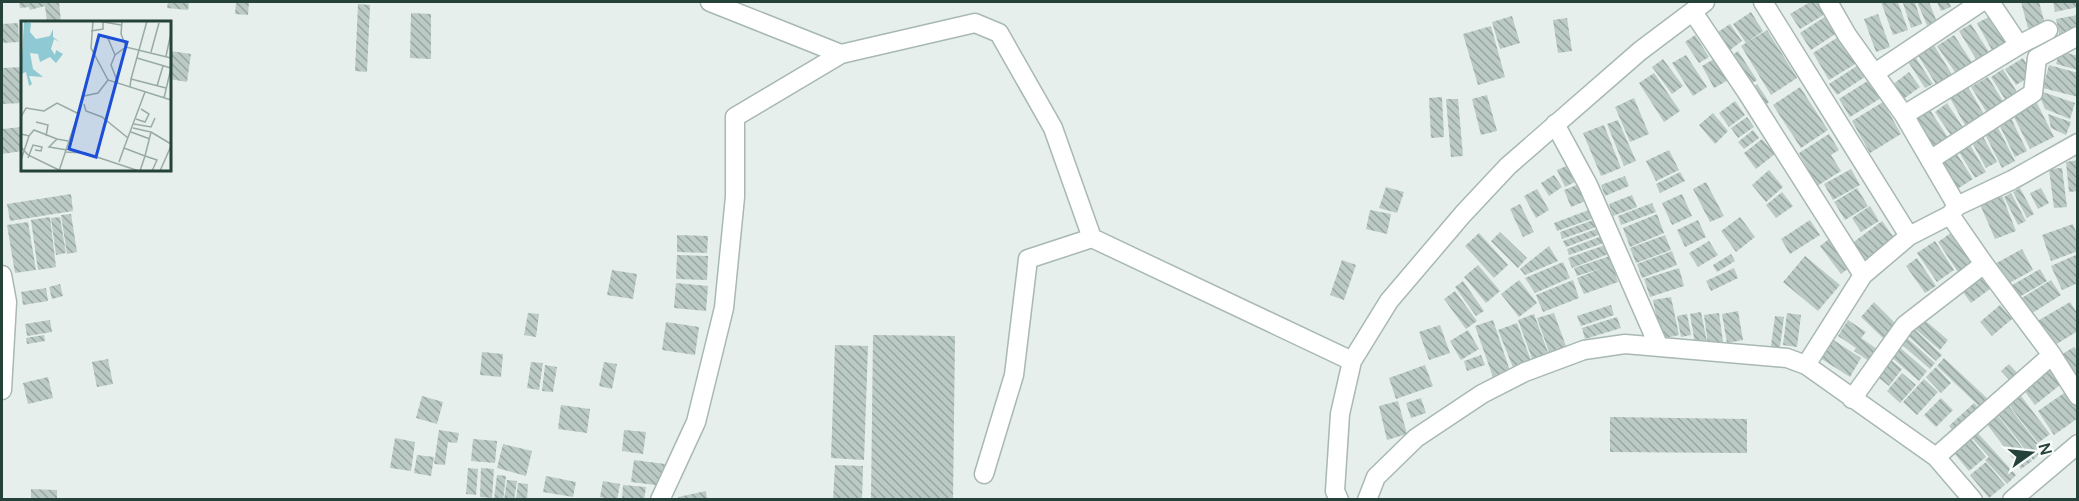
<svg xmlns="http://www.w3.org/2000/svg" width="2079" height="501" font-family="Manrope,sans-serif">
	<defs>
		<pattern id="building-back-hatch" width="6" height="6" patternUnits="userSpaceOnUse" patternTransform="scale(1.5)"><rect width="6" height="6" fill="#bbcac4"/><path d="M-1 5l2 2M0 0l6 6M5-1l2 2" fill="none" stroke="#98a6a0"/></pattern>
	</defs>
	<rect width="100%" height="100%" fill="#e6efeb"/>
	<path fill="url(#building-back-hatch)" d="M19 2H59L61 22H47L45 6 30 10 29 7 20 8Z
		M168 2H189L188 10 167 8Z
		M236 2H249L248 15 235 14Z
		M1810 2H1821L1827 13 1800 29 1790 14Z
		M1881 2H1898L1908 30 1893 35Z
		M1907 2H1915L1922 24 1911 28 1903 3Z
		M1917 2H1929L1937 22 1927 25Z
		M1937 2H1949L1951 7 1941 11Z
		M2021 2H2039L2046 28 2029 32Z
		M2053 2H2078V7L2055 12Z
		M358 4 370 5 367 72 355 71Z
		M1751 12 1763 31 1746 43 1733 24Z
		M411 13 431 14V59L410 58Z
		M1878 14 1890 47 1876 52 1864 19Z
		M2078 15V34L2060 38 2056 19Z
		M1512 16 1520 43 1500 49 1492 22Z
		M1826 16 1837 33 1811 50 1800 33Z
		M1991 16 2007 44 1993 52 1977 23Z
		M1567 18 1572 51 1558 53 1553 20Z
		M18 23 19 42 2 43V24Z
		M1730 24 1742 41 1730 50 1718 32Z
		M1971 24 1992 57 1979 64 1959 31Z
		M1491 26 1505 77 1478 85 1463 34Z
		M1767 30 1797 78 1771 95 1741 46Z
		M1843 34 1860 61 1829 80 1813 53Z
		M1695 35 1709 57 1699 63 1685 42Z
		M1954 35 1973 64 1957 75 1937 46Z
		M1932 42 1953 76 1937 86 1916 52Z
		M170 51 191 54 187 82 170 79Z
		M1738 51 1757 80 1751 84 1731 56Z
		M2060 51 2078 56V70L2056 64Z
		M1686 55 1707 87 1693 96 1672 63Z
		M1914 55 1933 84 1925 88 1907 60Z
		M1719 56 1732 78 1714 88 1702 66Z
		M2023 58 2033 75 2016 85 2005 69Z
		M1663 59 1683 86 1672 94 1652 67Z
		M1860 64 1868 75 1837 95 1829 84Z
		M2049 65 2078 73V97L2043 88Z
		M22 67V103L2 104V68Z
		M2003 69 2020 97 2008 104 1991 77Z
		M1909 72 1920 87 1902 100 1892 85Z
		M1654 73 1680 111 1664 122 1639 83Z
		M1988 77 2006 106 1989 116 1971 87Z
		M1869 80 1881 98 1850 117 1839 99Z
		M1757 84 1769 102 1764 106 1751 88Z
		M1800 87 1828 130 1801 148 1773 105Z
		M1968 87 1985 116 1966 127 1950 98Z
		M2037 90 2075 103 2070 119 2045 109Z
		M1487 95 1497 131 1481 135 1472 99Z
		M1442 97 1444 137 1431 138 1429 98Z
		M1634 98 1649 134 1630 142 1615 107Z
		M1446 99H1458L1463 156 1451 157Z
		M1735 101 1745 115 1729 127 1719 113Z
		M2036 101 2054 137 2030 149 2012 113Z
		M1883 102 1901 134 1870 153 1852 121Z
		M1947 103 1964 129 1952 137 1935 112Z
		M1930 110 1950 141 1934 151 1913 121Z
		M1713 113 1728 131 1715 144 1699 125Z
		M2009 114 2027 151 2015 157 1997 120Z
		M2048 114 2071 122 2066 135 2051 128Z
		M1747 117 1754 127 1738 138 1731 128Z
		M1618 120 1636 161 1624 166 1607 124Z
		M1995 122 2015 161 2002 168 1982 128Z
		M1604 125 1621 168 1601 176 1583 133Z
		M22 127V151L2 154V129Z
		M1753 130 1759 138 1744 149 1738 142Z
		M1981 133 1997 162 1986 168 1970 139Z
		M1829 134 1839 150 1831 155 1841 171 1817 186 1799 153Z
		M1762 139 1775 154 1756 169 1744 153Z
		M1970 145 1986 172 1975 178 1959 152Z
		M1669 150 1679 170 1656 181 1646 161Z
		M1955 151 1973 179 1954 191 1937 162Z
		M2078 160V191L2069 192 2066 162Z
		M1573 163 1581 179 1565 187 1557 170Z
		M2062 168 2067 207 2054 208 2049 169Z
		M1851 169 1860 185 1833 200 1824 184Z
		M1769 170 1783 187 1766 202 1752 185Z
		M1680 172 1685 181 1660 193 1656 184Z
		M1554 175 1562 187 1549 196 1541 183Z
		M1625 176 1629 186 1605 196 1601 185Z
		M1706 182 1724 216 1710 222 1693 189Z
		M1582 183 1588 200 1571 207 1564 190Z
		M1386 187 1404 192 1397 213 1379 208Z
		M1857 188 1868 206 1845 220 1834 202Z
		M2020 188 2034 214 2027 218 2013 192Z
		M2041 188 2049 203 2038 209 2030 193Z
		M1537 189 1549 210 1536 218 1524 196Z
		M1782 192 1793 206 1776 218 1766 205Z
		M2001 193 2016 231 1995 239 1979 202Z
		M2011 193 2026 221 2018 225 2004 197Z
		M71 194 73 211 10 221 7 204Z
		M1682 194 1692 216 1672 225 1662 203Z
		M1632 195 1637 207 1613 216 1609 204Z
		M1652 203 1656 212 1621 225 1618 216Z
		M1520 204 1534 232 1523 237 1510 209Z
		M1870 206 1879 221 1861 232 1852 218Z
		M1594 208 1597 217 1557 231 1554 223Z
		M1370 210 1391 214 1387 234 1366 229Z
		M71 214 77 252 67 254 61 215Z
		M1657 214 1664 233 1630 247 1623 228Z
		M50 217 56 267 38 270 31 220Z
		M60 217 66 253 56 255 51 218Z
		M1740 217 1755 237 1736 252 1721 231Z
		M1596 219 1599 226 1562 239 1560 232Z
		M1698 220 1706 237 1685 247 1677 230Z
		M1810 220 1820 235 1790 254 1781 239Z
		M1882 221 1895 239 1864 262 1851 244Z
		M28 222 36 270 15 273 7 225Z
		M2073 224 2078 237V251L2051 261 2042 235Z
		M1599 228 1601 234 1566 247 1563 241Z
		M1955 230 1977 264 1960 275 1938 242Z
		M1500 232 1527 258 1518 268 1491 241Z
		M1479 233 1508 265 1494 278 1465 246Z
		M677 235 708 236 707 253 677 252Z
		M1665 235 1671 250 1636 263 1630 248Z
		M1602 236 1604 243 1569 255 1567 249Z
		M1829 239 1850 267 1841 274 1820 246Z
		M1709 241 1718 255 1698 267 1689 253Z
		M1935 241 1954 270 1937 282 1917 253Z
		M1608 244 1611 253 1572 268 1568 258Z
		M1549 246 1558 261 1525 275 1520 269Z
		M2022 249 2033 270 2004 286 1993 265Z
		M1672 251 1677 265 1642 278 1637 264Z
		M1731 254 1735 261 1717 272 1713 265Z
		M2078 254V283L2062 290 2051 266Z
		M677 255 708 256 707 280 676 279Z
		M1610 256 1618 282 1584 294 1577 278 1602 268 1577 276 1574 268Z
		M1805 256 1840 285 1818 311 1783 282Z
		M1917 258 1936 286 1925 293 1906 266Z
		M1342 260 1356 265 1344 300 1330 295Z
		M1563 262 1570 278 1535 293 1525 278Z
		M1478 265 1500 291 1486 303 1464 277Z
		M1679 268 1684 286 1650 297 1644 279Z
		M1734 268 1738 278 1711 291 1706 281Z
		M2040 269 2047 281 2014 300 2007 288Z
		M612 270 637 274 633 299 607 295Z
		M1978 274 1990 289 1971 303 1960 288Z
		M1519 280 1537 303 1519 317 1501 294Z
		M1573 280 1579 298 1543 312 1536 295Z
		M2051 280 2061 295 2026 317 2017 301Z
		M1463 281 1484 311 1476 316 1455 287Z
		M676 283 708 286 706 311 674 308Z
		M60 284 63 296 52 299 49 287Z
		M46 288 48 301 23 305 21 292Z
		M1455 291 1477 321 1466 329 1444 299Z
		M1671 297 1679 335 1661 339 1653 300Z
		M1874 302 1896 324 1883 338 1861 317Z
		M2070 302 2078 314V331L2050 348 2034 323Z
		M1611 305 1614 315 1581 326 1577 316Z
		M2000 305 2012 319 1992 336 1980 322Z
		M1738 311 1743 340 1727 343 1722 314Z
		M1701 312 1707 342 1695 344 1690 314Z
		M528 313 539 314 536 337 524 335Z
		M1554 313 1567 349 1550 355 1537 318Z
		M1719 313 1723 342 1708 344 1704 315Z
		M1787 313 1801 315 1797 347 1783 345Z
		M1534 314 1550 358 1534 364 1518 320Z
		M1687 314 1691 335 1681 337 1677 316Z
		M1775 316 1784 317 1779 354 1770 353Z
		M1617 317 1621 328 1585 339 1582 328Z
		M1921 317 1948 340 1940 350 1913 327Z
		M50 320 52 332 27 336 25 324Z
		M1493 320 1511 374 1494 380 1475 326Z
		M1848 320 1866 332 1861 338 1877 349 1869 361 1854 351 1856 348 1838 336Z
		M666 322 699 327 695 355 662 350Z
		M1517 323 1532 363 1514 370 1498 330Z
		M1440 325 1450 353 1429 360 1419 332Z
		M1913 328 1942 355 1936 361 1907 335Z
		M1468 330 1479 349 1461 360 1450 341Z
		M44 335 45 341 27 344 26 338Z
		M873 335 955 336 953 500H871Z
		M1906 337 1935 363 1930 369 1900 343Z
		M1832 339 1861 358 1850 377 1820 358Z
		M835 345 868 346 864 460 831 458Z
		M1898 346 1927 371 1919 381 1890 356Z
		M2074 347 2078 352V384L2059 356Z
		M482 352 503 354 501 377 480 375Z
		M1481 355 1485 365 1467 371 1464 361Z
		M1887 357 1902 369 1889 386 1874 374Z
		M1944 358 1990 401 1982 409 1937 366Z
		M108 359 113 384 97 387 92 362Z
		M2050 361 2065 381 2035 405 2020 385Z
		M531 362 543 363 539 390 527 388Z
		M604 362 617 364 612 389 599 386Z
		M2009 364 2020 376 2012 383 2001 371Z
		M545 365 557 367 553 392 542 391Z
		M1425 365 1433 386 1396 399 1389 378Z
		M1936 367 1951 383 1941 393 1926 377Z
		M1902 373 1916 385 1900 403 1887 391Z
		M48 377 53 398 28 404 23 383Z
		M1924 379 1938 392 1917 415 1903 402Z
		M2067 391 2078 406V418L2054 435 2038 411Z
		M2018 392 2050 434 2038 443 2006 401Z
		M422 396 443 402 437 424 416 418Z
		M1421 398 1426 413 1411 418 1406 403Z
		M1941 398 1953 410 1936 427 1924 415Z
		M1398 401 1407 434 1387 440 1379 406Z
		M1974 403 1982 411 1957 435 1949 426Z
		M561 405 590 409 587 433 558 429Z
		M2008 405 2043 451 2033 460 1997 413Z
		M1997 414 2032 461 2021 469 1986 423Z
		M1610 417 1747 419V453L1610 452Z
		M439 430 459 433 457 443 448 442 445 465 434 464Z
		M624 430 646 432 643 454 622 451Z
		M1975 430 2016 475 2007 484 1985 460 1989 457 1970 436Z
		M1966 433 1986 457 1969 471 1949 447Z
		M395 438 415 442 411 471 390 468Z
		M473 439 497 441 495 463 471 461Z
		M503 444 532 451 526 476 497 468Z
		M417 455 434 457 431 476 414 473Z
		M634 460 665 464 663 486 631 482Z
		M1986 462 2005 485 1989 498 1970 475Z
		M835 465 863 466 862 500H833Z
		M468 468 478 469 476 495 466 494Z
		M481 468 494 469 492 498 480 497Z
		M497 475 506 476 503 500 494 499Z
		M546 476 576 482 573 497 543 492Z
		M507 480 517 481 514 500H504Z
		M603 481 620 484 617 500 600 497Z
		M518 483 528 484 527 500H516Z
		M623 485 646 487 644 500H622Z
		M31 489 57 490V500H31Z
		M706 491 707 500H679L678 497Z"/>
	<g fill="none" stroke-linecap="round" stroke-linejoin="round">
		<defs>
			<path id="minor" d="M710 2 841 54 975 23 999 33 1053 128 1092 238 1352 361
				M1763 2 1909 236
				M1828 2 1847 35 1904 115 1957 206
				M1693 12 1748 94 1863 275
				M2019 45 2048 30
				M1875 73 1981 2
				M1904 115 2019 45 1990 2
				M1555 124 1588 185 1659 347
				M1930 160 2033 93 2037 58 2078 36
				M2 275 7 302 2 390
				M2052 355 2078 396
				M1806 365 1863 275 1909 236 1950 215 1957 206 2012 180 2078 143
				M1852 399 1905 325 1984 264 1950 215
				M1936 457 2052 355 1984 264
				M984 474 1014 375 1028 259 1092 238
				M660 500 696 422 724 308 735 197V117L841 54
				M1339 500 1335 491 1340 414 1352 361 1389 301 1463 214 1508 166 1640 51 1705 2
				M1367 500 1376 477 1416 438 1482 394 1525 372 1584 350 1625 344 1787 358 1806 365 1936 457 1973 500
				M2012 500 2078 444"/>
		</defs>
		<use href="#minor" stroke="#a8b8b2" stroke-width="21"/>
		<use href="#minor" stroke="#fff" stroke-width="18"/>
	</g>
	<g transform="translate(21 21)">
		<rect width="150" height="150" fill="#e6efeb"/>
		<path d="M3 1 10 2 9 11 15 18 29 15 32 8V16L39 21 33 18 30 28 34 34 35 29 42 33 35 42 29 36 19 41 17 33 9 32 12 48 22 56 8 55 11 63 8 65 5 51 0 53Z" fill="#8ec9d4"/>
		<path fill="none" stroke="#98aaa4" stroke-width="1.5" d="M72 0 70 27 87 59 150 79M77 0 100 4M101 0 100 13 105 26M70 10 82 8V0M86 15 94 34M130 31 138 2M145 35 150 12M116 37 150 47M110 58 126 0M97 62 90 44 94 34 105 26 150 37M136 65 142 45M109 66 110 58 145 67M143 77 150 47M63 83 65 90 81 96 107 117M0 96 5 87 23 90 36 82 56 92M115 98 124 101 128 93 120 88M15 101 27 104 25 115M113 103 130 106 134 97M112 107 130 111 124 135 136 139 131 150M110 111 129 118M130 111 150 123M0 113 8 115 13 109 36 118M0 126 7 134 38 149M103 127 124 71M46 129 28 126 36 118 47 120M45 131 64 132 118 150M7 137 12 124 21 126 20 130 14 129M0 139 8 115M98 141 103 127 124 135 119 150M38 150 63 75 77 72 87 59M139 150 150 125"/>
		<path fill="#1d4ed8" fill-opacity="0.15" stroke="#1d4ed8" stroke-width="3" d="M78 14 106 21 75 136 48 128Z"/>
		<rect width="150" height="150" fill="none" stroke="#24423a" stroke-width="3"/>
	</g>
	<rect width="2079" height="501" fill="none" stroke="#24423a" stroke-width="6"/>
	<g transform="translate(2031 453) rotate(75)" stroke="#f7fbf9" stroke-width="4.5" paint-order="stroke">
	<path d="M0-4.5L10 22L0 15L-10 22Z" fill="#24423a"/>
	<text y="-9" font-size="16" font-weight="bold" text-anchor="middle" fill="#24423a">N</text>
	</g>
</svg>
